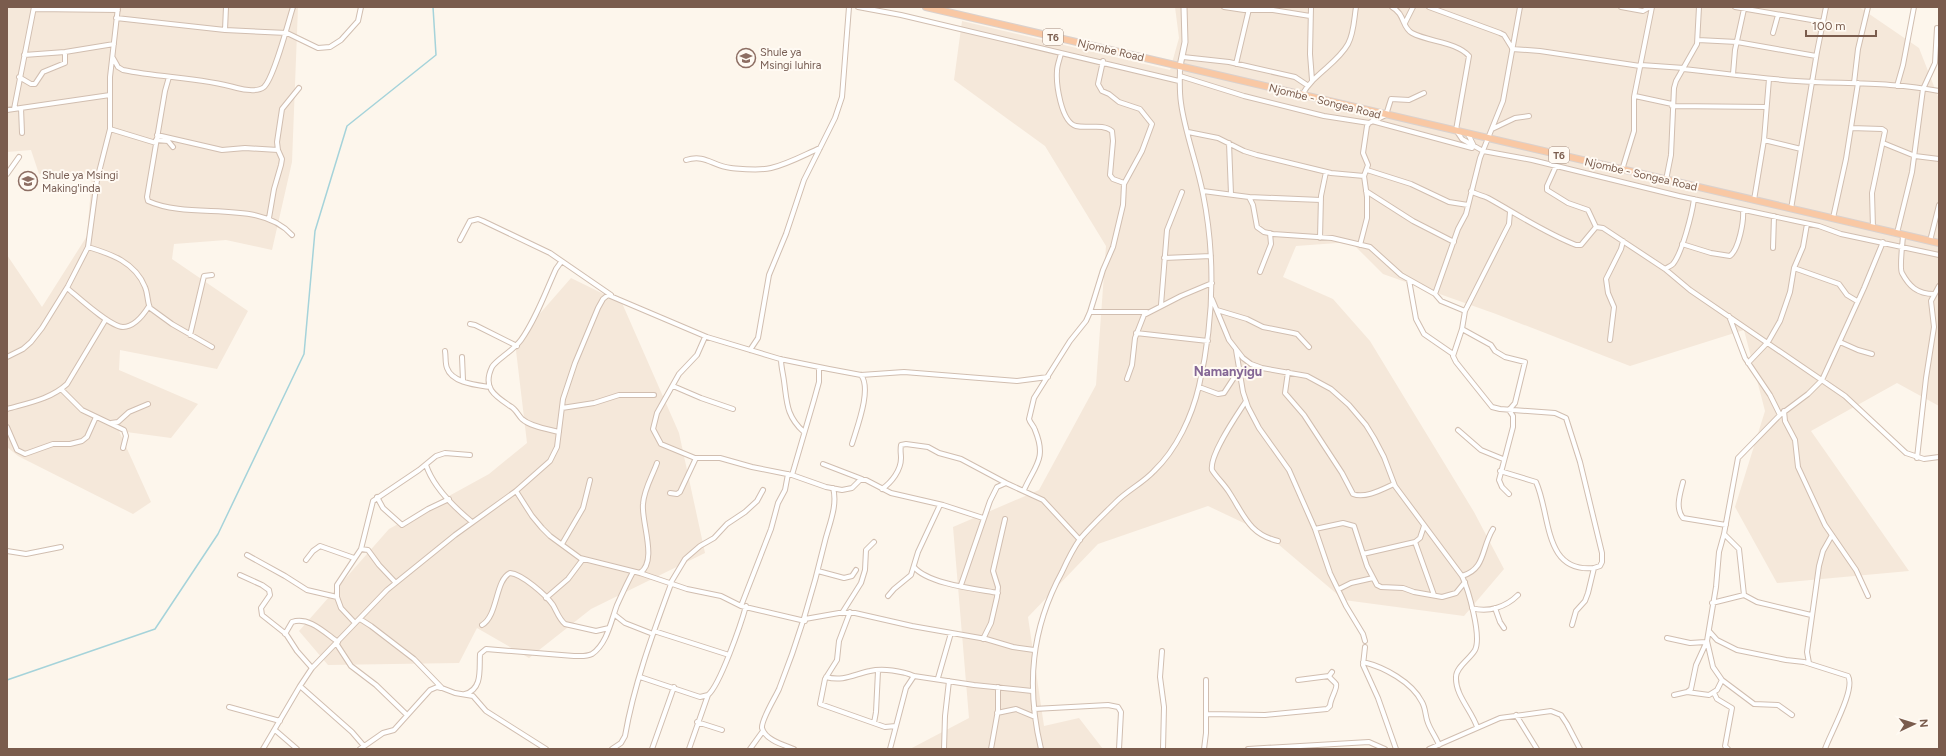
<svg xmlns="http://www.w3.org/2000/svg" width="1946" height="756" font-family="Figtree,sans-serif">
	<rect width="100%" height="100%" fill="#fdf6ec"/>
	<path fill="#f5e8da" d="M7 7H298L292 162 272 250 226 240 174 244 172 259 248 311 217 369 120 350 119 370 198 404 171 438 119 431 151 502 133 514 18 456 7 447V255L42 307 87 236 92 176 39 174 31 150 7 152Z
		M1175 7H1859L1919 48 1939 99V406L1897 383 1811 431 1909 571 1777 583 1735 507 1765 411 1744 330 1630 366 1496 314 1383 274 1351 242 1296 246 1283 277 1333 299 1370 341 1474 512 1504 569 1464 616 1344 600 1265 533 1208 506 1098 544 1028 617 1044 726 1079 718 1103 749H910L969 718 953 527 1039 490 1096 385 1106 246 1045 146 954 80 962 21 1170 70 1179 38Z
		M571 278 622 303 679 433 705 553 591 609 529 658 477 628 459 663 328 665 299 631 389 529 489 474 527 443 515 342Z"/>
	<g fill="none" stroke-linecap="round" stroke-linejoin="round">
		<path stroke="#a5d3da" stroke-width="1.5" d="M7 680 155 629 218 534 304 354 315 231 347 126 436 55 433 7"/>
		<defs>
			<path id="minor" d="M858 7 901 15 1179 81
				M1224 7 1244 10H1273L1310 16
				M1311 7 1310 54 1312 80
				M1392 7C1405 14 1402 28 1412 33 1429 42 1457 42 1469 56L1456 130 1462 139 1483 151 1532 160 1679 196 1819 226 1841 234 1939 255
				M1429 7 1500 33 1504 35 1512 48
				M1621 7 1643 11 1650 7
				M1735 7 1823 22
				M34 9 118 10
				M116 18 225 30 287 33 318 48 330 47 341 40 358 21 361 7
				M1405 23 1413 7
				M225 30 226 7
				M1773 33 1778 15
				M1698 40 1737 42 1816 56
				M1512 49 1540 51 1640 66
				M1061 53C1060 59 1057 65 1057 71 1056 84 1061 122 1076 126 1088 129 1102 123 1112 131L1113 141 1110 175 1113 179 1124 183
				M24 55 65 52 114 44
				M1183 57 1229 62 1295 77 1307 85
				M113 58 118 67 123 70C161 78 200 77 237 88 244 90 258 92 264 87 274 78 288 23 293 7
				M1236 64 1249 9
				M1641 65 1684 68
				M1683 69C1721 73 1758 78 1796 81 1843 84 1892 82 1939 91
				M1733 74 1735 50 1744 9
				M1180 76 1244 96 1324 116 1369 123
				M19 77 31 84H35L43 72 65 63V52
				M169 77 165 91 147 197 148 201C192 221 259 198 292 235
				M1854 83 1858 49 1868 7
				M1897 86 1903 65 1914 7
				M1302 95C1314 73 1337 64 1348 44 1354 33 1354 19 1356 7
				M1635 96 1672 104
				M1672 106 1766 107
				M21 108 22 133
				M14 109 34 7
				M7 110 110 95
				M1372 121 1472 148
				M1851 128 1882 129 1885 131 1872 193 1873 228
				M110 129 156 143
				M1492 129 1515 118 1529 116
				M1188 132 1218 138 1244 151 1257 155 1331 173 1364 176
				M1468 134 1474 146
				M157 135 222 150 245 148 278 150
				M156 140 168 141 173 147
				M1764 140 1801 149
				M1229 143 1231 194
				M1883 143 1915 156 1939 159
				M686 160C706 154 712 166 731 168 743 169 759 171 771 168 788 164 804 155 820 148
				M1556 166 1547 186V190L1568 203 1588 210 1596 227
				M1367 170 1411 184 1449 202 1468 205
				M1622 170 1634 131V97L1652 7
				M7 174 19 157
				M1666 180 1671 155 1674 88 1676 81 1697 44 1699 7
				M1203 191 1249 197 1253 205 1257 227 1264 232 1273 234 1332 238 1370 247 1401 275 1435 294 1441 301 1465 311
				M1366 191 1413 221 1454 242
				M1471 191C1477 195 1482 195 1488 198 1517 214 1545 233 1576 245H1581L1596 227 1603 228 1665 269 1690 290 1845 396 1906 453 1924 459 1939 457
				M1249 197 1321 200
				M1754 200 1764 140 1769 79
				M1791 209 1817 52 1826 7
				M1510 212 1509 224 1465 311 1462 329 1453 356 1456 362 1492 407 1500 409 1555 413 1566 418 1580 462 1602 553V562L1600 566 1594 568 1588 593 1585 601 1576 611 1572 625
				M269 218 274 189 281 165 282 159 278 150 277 142 282 109 299 88
				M1833 218 1846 159 1858 83
				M1897 233 1912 172 1923 89 1935 63 1937 28
				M1903 235C1903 241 1899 268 1902 273 1909 286 1917 294 1934 294
				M1320 238 1321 196 1326 172
				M460 240 470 221 478 219 483 221 550 253 611 295
				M1930 241 1939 205
				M1682 244 1711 253 1730 256C1739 249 1744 221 1743 210
				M1360 245 1367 218V197L1364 176 1368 165 1363 153 1367 126 1369 123 1386 115 1391 99 1409 100 1424 93
				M88 247C111 254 135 262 145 287 148 294 147 301 150 308L172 324 212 347
				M1773 248 1774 216
				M1164 258 1211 256
				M1794 268 1839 284 1847 295 1857 301
				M1665 269C1668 267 1671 266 1673 264 1682 253 1692 214 1694 199
				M1260 272 1271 244 1270 233
				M1409 280 1416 319 1424 334 1453 354
				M67 288C78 297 110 327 123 327 134 327 144 314 149 306
				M1435 294 1458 229 1466 214 1480 158 1503 101 1520 7
				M1212 299 1229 340 1243 358 1251 364 1262 368 1307 376 1331 389 1349 405 1366 425 1374 438 1384 457 1395 486 1462 576C1468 589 1482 636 1475 650 1470 659 1456 667 1456 677 1455 695 1472 711 1477 727
				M1161 305 1167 230 1182 192
				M1217 310 1247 319 1263 327 1293 333 1297 334 1309 347
				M1090 312H1147
				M1729 316 1745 358 1770 395 1780 415
				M470 324 475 325 517 346
				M1462 329 1491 345 1495 351 1505 357 1525 362 1515 403 1509 410 1513 416V427L1499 480 1502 487 1509 494
				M1136 333 1208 341
				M190 335 204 276 212 275
				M705 337 697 355 679 374 657 413 653 429 661 444 695 458H720L752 467 792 475 826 487 842 490 852 488 860 480H866L891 493 943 505 983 518
				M1610 340 1614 307 1608 293 1606 279 1621 249 1623 241
				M1840 342 1858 350 1872 354
				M750 350 758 338 769 275 786 234 804 180 835 118 842 97 849 7
				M1236 350 1243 392 1248 407 1259 428 1289 470 1315 529 1330 573 1346 606 1363 634 1365 641
				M445 351C446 357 445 363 447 368 452 383 477 385 490 387
				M7 357 23 349 31 342 42 328 68 286 88 247 97 180 110 129V77L118 7
				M462 357 463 380
				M781 359C781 367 783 373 784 381 787 402 786 416 804 432
				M1748 363 1768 342 1780 321 1790 292 1794 268 1803 247 1807 224
				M1288 372 1285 393 1304 415 1342 473 1353 494C1365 499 1383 489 1394 484
				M1127 379 1132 365 1135 338 1144 315 1181 296 1212 283
				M673 386 701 398 733 409
				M1199 387 1218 394 1224 393 1239 370
				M61 389 82 410 124 430 126 436 123 448
				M1246 401C1237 415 1209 455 1212 470 1217 478 1224 484 1229 492 1244 515 1249 534 1278 541
				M562 408 594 403 619 395H654
				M7 409C28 403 51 399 67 384L106 319
				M1784 411 1785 421 1795 440 1798 467 1825 525 1856 570 1868 596
				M111 423 118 422 129 412 148 404
				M7 427 17 450 25 454 53 444H70L82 441 87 437 96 417
				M1458 430 1481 450 1503 459
				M559 432C548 429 531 427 522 419 518 415 516 409 510 406 495 396 482 388 492 367 496 360 513 351 521 340 536 319 545 293 556 269L561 262
				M852 444C857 427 872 389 861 375
				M1917 458 1926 378 1934 327 1931 301 1939 286
				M823 464 862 479
				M426 465C433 486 455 508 472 522
				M1500 471 1536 482C1551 515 1543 573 1594 568
				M792 475 814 400 819 382V368
				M1683 482C1680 494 1675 508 1683 518L1726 525
				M882 489C892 482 901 470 901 458 901 453 900 451 901 445L906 444 928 447 939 453 961 459 1006 483 1043 500 1080 540
				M1024 490C1035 465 1047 459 1035 430 1034 426 1030 423 1029 419L1034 398 1070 341 1086 321 1090 312 1103 270 1113 247 1123 205 1124 184 1142 151 1152 124 1140 109 1119 102 1109 94 1102 91 1098 84 1103 61
				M516 491 532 516 542 528 550 536 580 558 640 573 687 589 721 596 741 606 805 621
				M670 493 677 494 680 492 696 458
				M377 497 383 508 402 525 428 509 449 499
				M1315 529 1343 523 1354 526 1367 566 1377 585 1381 587 1403 588 1414 592 1442 597 1456 593 1465 582
				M1724 534 1739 549 1744 595 1757 602 1811 615
				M1415 542 1434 595
				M562 544 583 508 590 480
				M361 549 368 550 379 565 395 582
				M7 551 26 554 61 547
				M1363 554 1415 542 1420 538 1424 526
				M247 555 285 576 307 590 337 597
				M306 560 313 551 320 546 354 558
				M914 567C928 584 976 589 998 593
				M818 571 844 578 852 576 856 570
				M640 573C658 561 641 522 643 504 644 489 652 477 657 463
				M240 575 262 585 269 590 270 595 261 608 262 615 286 634 297 651 312 668
				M1462 576C1486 569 1481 548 1493 529
				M670 584 685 559 700 546 714 538 727 524 745 512 757 501 763 490
				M961 585 990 501 997 487 1006 483
				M1339 589 1351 583 1373 578
				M888 596 894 589 911 575 918 552 940 505
				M546 598 568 579 583 559
				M1712 603 1744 595
				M741 606 771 529 778 503 785 490 788 474
				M1472 608C1488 613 1506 607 1518 595
				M1495 608 1500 622 1504 628
				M850 612 839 641 837 660 825 679 820 704 885 727 896 726
				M842 613 861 583 865 570 866 550 874 542
				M615 615 625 623 653 634
				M360 619 371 626 414 659 442 688 455 693 473 696 486 711 546 749
				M805 619 839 613H855L912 626 986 639 1013 647 1034 650
				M355 623 341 608 337 597V585L361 549 373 501 419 470 436 456 445 453 470 455
				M482 625C498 616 495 580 510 573 522 574 546 595 553 605 557 612 559 619 565 624L596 631 609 628
				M654 631 729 655
				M1709 631 1717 640 1737 650 1786 660 1804 662 1848 676C1856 689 1830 734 1825 749
				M285 634 292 622C309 616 325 633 338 642
				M1667 638 1690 643 1706 642
				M983 639 991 623 997 597 998 587 993 571 1005 519
				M1707 641 1713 667 1722 680 1754 704 1778 705 1792 715
				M336 643 351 666 376 685 407 715
				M1365 647 1363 665 1378 698 1396 749
				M1162 651 1160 677 1164 707 1163 749
				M1363 662C1384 667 1412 682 1422 702 1426 709 1425 716 1428 723 1431 731 1436 737 1439 745
				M1809 663 1807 652 1819 566 1823 551 1832 535
				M640 677 700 697 708 695C720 685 741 624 746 606
				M826 677C843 682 855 674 870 671 883 668 902 671 914 676
				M938 678 951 633
				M1298 680 1329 676
				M300 686 352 732 364 746
				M1687 692 1709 695 1717 690 1722 680
				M1714 693 1717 699 1732 708 1725 746 1728 749
				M465 694C483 689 479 669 480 654L486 649 574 656C580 656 586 657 592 654 607 644 611 621 617 605 622 594 627 583 633 572
				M1674 695 1687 692 1691 689 1696 665 1707 641 1716 587 1719 552 1724 534 1738 458 1780 415 1808 394 1822 380 1864 288 1883 242
				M229 707 280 721
				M1034 709 1108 705 1118 707 1121 712 1119 749
				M997 713 1016 709 1035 717
				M1207 714 1265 715 1327 709 1330 706C1330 699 1338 688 1336 684 1334 681 1330 679 1329 676L1332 672
				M1516 715 1537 749
				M697 722 722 730
				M874 723 876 712 878 671
				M275 730 297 749
				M263 749 300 686 312 668 387 590 455 535 516 491 550 461 557 447 563 399 575 363 598 308 603 299 608 295 707 337 780 359 829 369 861 375 904 372 1017 381 1048 377
				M360 749 383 733 394 730 430 690 437 687 441 688
				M612 749 621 743 625 736C634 684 653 633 671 584
				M652 749 674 687
				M689 749 708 695
				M750 749 763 731
				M794 749C784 745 765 740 762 728 761 720 775 698 779 689 798 641 813 592 825 541 829 525 838 505 833 488
				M890 749 906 688 914 676 974 685 1032 691
				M944 749 945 716 949 681
				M991 749 998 710V687
				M1041 749C1026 686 1031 629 1062 572 1067 561 1073 549 1080 539 1091 526 1104 514 1116 502 1128 490 1143 483 1154 471 1177 449 1192 416 1199 386 1214 321 1216 259 1203 194 1197 163 1185 133 1181 103 1179 90 1180 78 1180 66
				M1204 749 1206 733V680
				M1248 749 1369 742 1385 749
				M1429 749 1500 718 1551 711 1561 715 1567 724 1580 749"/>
			<path id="tertiary" d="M1180 66 1185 42 1184 7"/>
			<path id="trunk" d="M926 7 1939 243"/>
		</defs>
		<use href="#minor" stroke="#d1beb0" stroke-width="6"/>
		<use href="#tertiary" stroke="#d1beb0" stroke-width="7"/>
		<use href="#trunk" stroke="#dad1cd" stroke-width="8"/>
		<use href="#minor" stroke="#fff" stroke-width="4"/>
		<use href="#tertiary" stroke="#fff" stroke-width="5"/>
		<use href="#trunk" stroke="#f9c8a4" stroke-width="6"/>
	</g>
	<defs>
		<symbol id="school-ring" viewBox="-11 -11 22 22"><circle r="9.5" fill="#fffaf3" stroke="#8d6e63" stroke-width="1.5"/><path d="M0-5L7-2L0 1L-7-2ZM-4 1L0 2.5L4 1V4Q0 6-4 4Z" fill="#8d6e63"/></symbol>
	</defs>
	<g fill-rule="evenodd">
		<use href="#school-ring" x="735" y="47" width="22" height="22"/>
		<use href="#school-ring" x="17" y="170" width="22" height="22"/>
	</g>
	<g text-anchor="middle" stroke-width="4" stroke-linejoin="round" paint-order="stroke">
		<g fill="#fffaf3" stroke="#a28b7f" stroke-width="1">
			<rect x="1043" y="29" width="20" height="16" rx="3"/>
			<rect x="1549" y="147" width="20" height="16" rx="3"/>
		</g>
		<g font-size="10" font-weight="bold" fill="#7a5c4d">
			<text x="1053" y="41">T6</text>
			<text x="1559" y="159">T6</text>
		</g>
		<g font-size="11" fill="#7a5c4d" stroke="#fffaf3">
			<text transform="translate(1111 50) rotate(13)" y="4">Njombe Road</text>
			<text transform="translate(1325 101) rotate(14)" y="4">Njombe - Songea Road</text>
			<text transform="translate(1641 174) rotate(13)" y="4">Njombe - Songea Road</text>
		</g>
		<g font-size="11" fill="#785e54" stroke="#fffaf3" text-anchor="start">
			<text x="760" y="56">Shule ya<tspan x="760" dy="13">Msingi luhira</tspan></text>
			<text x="42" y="179">Shule ya Msingi<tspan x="42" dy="13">Making'inda</tspan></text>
		</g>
		<g font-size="13" font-weight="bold" fill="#846695" stroke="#fffaf3">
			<text x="1228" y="376">Namanyigu</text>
		</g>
	</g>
	<rect width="1946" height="756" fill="none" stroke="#7a5c4d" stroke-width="16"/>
	<g transform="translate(1914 724) rotate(86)" stroke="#fffaf3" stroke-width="3" paint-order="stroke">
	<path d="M0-3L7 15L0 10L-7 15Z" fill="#7a5c4d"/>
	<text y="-6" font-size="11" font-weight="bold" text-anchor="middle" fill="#7a5c4d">N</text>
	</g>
	<path d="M1806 30v6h70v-6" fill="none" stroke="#7a5c4d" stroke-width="2"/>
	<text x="1812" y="30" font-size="12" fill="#7a5c4d" stroke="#fffaf3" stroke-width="3" paint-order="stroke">100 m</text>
</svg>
